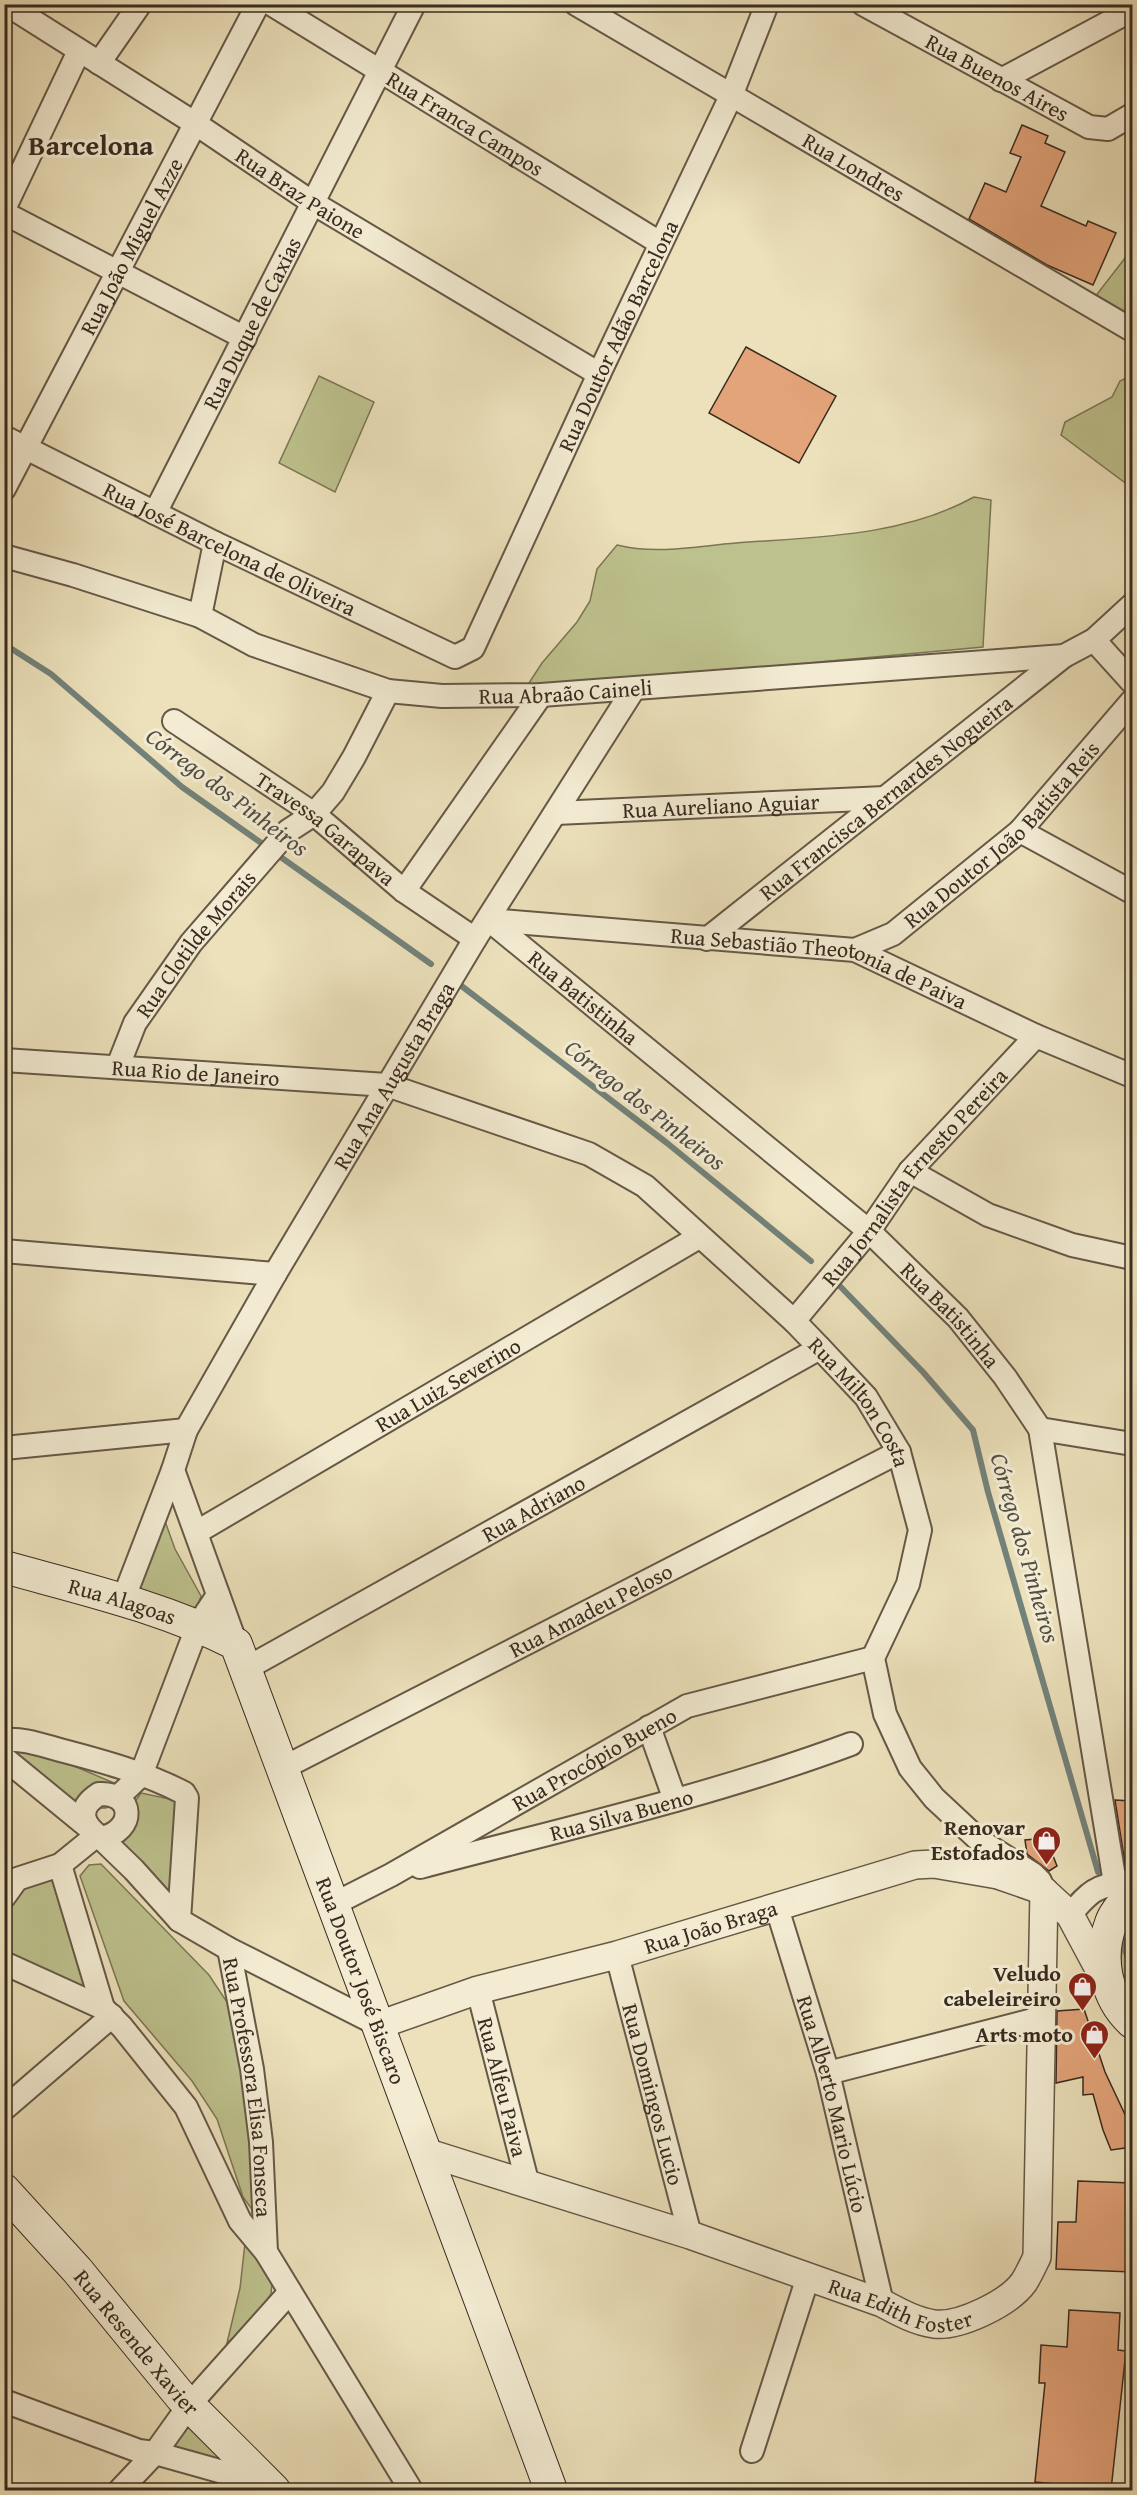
<svg xmlns="http://www.w3.org/2000/svg" width="1137" height="2495" font-family="'Gentium Book Plus',serif">
	<rect width="100%" height="100%" fill="#ece1bb"/>
	<filter id="stains"><feTurbulence type="fractalNoise" baseFrequency=".00333" numOctaves="4"/><feColorMatrix values="0 0 0 0 .2 0 0 0 0 .09 0 0 0 0 .02 0 0 0 .5 -.17"/></filter>
	<radialGradient id="worn" r=".72"><stop offset=".6" stop-color="#630" stop-opacity="0"/><stop offset="1" stop-color="#630" stop-opacity=".3"/></radialGradient>
	<path fill="#bdc18d" stroke="#7b7656" stroke-width="1.5" d="M1132 249V341L1084 311Z
		M1132 375V488L1061 435 1065 422 1112 397 1120 381Z
		M319 376 374 402 335 492 279 463Z
		M974 497 991 500 983 647 525 689 542 663 577 622 590 601 597 569 617 545C657 555 696 546 736 543 815 537 902 537 974 497Z
		M161 1510 175 1549 201 1596 195 1614 140 1597 141 1577Z
		M14 1745 74 1766 133 1791 106 1808H86L69 1827 5 1764Z
		M141 1793 184 1802 168 1913 123 1850V1819Z
		M101 1864 209 1975 229 2005 247 2080 259 2219 243 2197 217 2119 192 2081 124 2001 80 1876 89 1865Z
		M57 1872 96 1999 5 1958 4 1907 13 1891Z
		M1132 1926V2006C1121 1976 1114 1955 1132 1926Z
		M245 2243 273 2273 271 2294 250 2323 227 2343 240 2288Z
		M190 2412 259 2479 160 2452Z"/>
	<g fill="none" stroke-linecap="round" stroke-linejoin="round">
		<path stroke="#73827a" stroke-width="6" d="M4 644 51 674 182 787 267 847
			M275 853 431 964
			M455 981 667 1143 811 1261
			M834 1280 923 1372 973 1430 988 1492 1098 1872
			M1120 1934 1132 1970"/>
	</g>
	<path fill="#e4a47a" stroke="#392b20" stroke-width="1.5" d="M1022 125 1048 136 1045 143 1065 152 1041 206 1086 226 1088 221 1116 233 1093 285 1047 265 969 219 985 183 1006 192 1021 157 1010 153Z
		M746 347 836 396 799 463 709 413Z
		M1115 1800 1132 1801V1862L1125 1863Z
		M1046 1838 1057 1866 1049 1871 1027 1854 1025 1840Z
		M1084 2009 1105 2072 1129 2123 1132 2147 1111 2150 1103 2130 1093 2094 1083 2095V2077L1056 2083 1057 2011Z
		M1078 2181 1132 2183V2272L1056 2269 1058 2222H1076Z
		M1069 2310 1120 2313 1118 2350 1126 2351 1111 2490H1054L1055 2484 1035 2482 1045 2383H1039L1041 2345 1067 2347Z"/>
	<g fill="none" stroke-linecap="round" stroke-linejoin="round">
		<defs>
			<g id="minor">
				<path id="s1" d="M6 4 196 124 313 203 599 374"/>
				<path id="s2" d="M271 4 660 243"/>
				<path id="s3" d="M576 4 1132 330"/>
				<path id="s4" d="M863 4 1089 127 1108 129 1132 115"/>
				<path d="M99 63 140 4"/>
				<path d="M1001 80 1132 10"/>
				<path d="M4 209 79 51"/>
				<path d="M4 213 245 338"/>
				<path id="s5" d="M4 437 215 543 455 657 473 648 599 374 731 96 767 4"/>
				<path id="s6" d="M4 489 258 4"/>
				<path id="s7" d="M155 513 414 4"/>
				<path id="s8" d="M4 556 73 575 200 616 254 645 388 691 442 696 541 695 1064 656 1094 640 1132 605"/>
				<path d="M200 616 215 543"/>
				<path d="M1094 640 1132 682"/>
				<path id="s9" d="M174 721 314 814 404 891 475 939"/>
				<path id="s10" d="M556 813 885 798"/>
				<path d="M1020 831 1132 892"/>
				<path d="M404 891 541 695"/>
				<path id="s11" d="M489 920 869 1231 958 1318 1005 1377 1040 1429 1115 1883"/>
				<path id="s12" d="M489 920 855 950 1036 1036 1132 1076"/>
				<path id="s13" d="M707 939 1064 656"/>
				<path id="s14" d="M855 950 893 934 1020 831 1132 701"/>
				<path id="s15" d="M4 1060 387 1085 589 1154 645 1186 794 1321 820 1348 866 1397 899 1452 920 1530 908 1584 873 1658 885 1714 910 1768 934 1798 979 1840 1033 1874 1040 1881 1044 1891"/>
				<path id="s16" d="M118 1066 135 1023 191 943 288 831 314 814 333 792 354 757 388 691"/>
				<path d="M910 1171 988 1215 1072 1245 1132 1258"/>
				<path d="M4 1251 275 1274"/>
				<path id="s17" d="M794 1321 869 1231 910 1171 1036 1036"/>
				<path d="M1040 1429 1132 1444"/>
				<path d="M4 1448 186 1430"/>
				<path d="M173 1470 236 1644"/>
				<path id="s18" d="M197 1532 699 1237"/>
				<path id="s19" d="M123 1600 173 1470 186 1430 275 1274 475 939 633 690"/>
				<path id="s20" d="M247 1668 820 1348"/>
				<path d="M649 1727 675 1800"/>
				<path d="M4 1740C23 1738 42 1745 60 1750 102 1761 146 1773 184 1793L187 1798 179 1920"/>
				<path d="M4 1758 87 1826"/>
				<path id="s21" d="M281 1769 899 1452"/>
				<path d="M99 1794C135 1792 136 1831 101 1838 82 1824 76 1809 99 1794Z"/>
				<path d="M118 1797 141 1775 198 1625 218 1595"/>
				<path d="M101 1838 134 1870 179 1920 229 1949 379 2025"/>
				<path d="M60 1865 103 2008"/>
				<path id="s22" d="M420 1867C564 1829 711 1796 851 1744"/>
				<path d="M4 1897 17 1879 60 1865 97 1835"/>
				<path id="s23" d="M334 1904 391 1875 687 1706 873 1658"/>
				<path id="s24" d="M777 1908 828 2073 882 2303"/>
				<path d="M1070 1915C1089 1892 1096 1885 1128 1882"/>
				<path id="s25" d="M229 1949 252 2069 261 2142 266 2252"/>
				<path id="s26" d="M617 1955 690 2235"/>
				<path d="M4 1963 103 2008 122 2027 186 2107 240 2221 266 2252 411 2490"/>
				<path id="s27" d="M478 1990 528 2185"/>
				<path d="M828 2073 1041 2018"/>
				<path d="M4 2109 112 2016"/>
				<path d="M4 2401 139 2451 155 2453 266 2484"/>
				<path d="M752 2451 808 2277"/>
				<path d="M120 2490 155 2453 190 2404 290 2292"/>
			</g>
			<g id="tertiary">
				<path id="s28" d="M379 2025 478 1990 617 1955 915 1865 934 1864 998 1875 1044 1891 1070 1915 1107 1984"/>
				<path id="s29" d="M425 2152 690 2235 882 2303C899 2312 915 2321 934 2324 960 2327 1009 2303 1024 2282 1029 2274 1033 2265 1037 2257L1044 1891"/>
			</g>
			<g id="secondary">
				<path id="s30" d="M4 1567C83 1589 163 1607 236 1644L551 2490"/>
				<path d="M1132 1893C1125 1902 1114 1913 1111 1923 1098 1957 1105 1997 1132 2022"/>
				<path id="s31" d="M4 2190 77 2270 182 2398 274 2490"/>
			</g>
		</defs>
		<use href="#minor" stroke="#665847" stroke-width="26"/>
		<use href="#tertiary" stroke="#665847" stroke-width="30"/>
		<use href="#secondary" stroke="#392b20" stroke-width="34"/>
		<use href="#minor" stroke="#f3ecd3" stroke-width="22"/>
		<use href="#tertiary" stroke="#f3ecd3" stroke-width="27"/>
		<use href="#secondary" stroke="#f3ecd3" stroke-width="32"/>
	</g>
	<defs>
		<symbol id="shop-pin" viewBox="-11 -11 22 30"><path d="M0 17L-7.5 6A9.5 9.5 0 1 1 7.5 6Z" fill="#8f2418" stroke="#f3ecd3"/><path d="M-5-2.5h2.3a2.7 3.5 0 0 1 5.4 0H5L5.5 6h-11ZM-1.5-2.5h3a1.5 2.3 0 0 0-3 0Z" fill="#fff"/></symbol>
	</defs>
	<g fill-rule="evenodd">
		<use href="#shop-pin" x="1030" y="1824" width="33" height="45"/>
		<use href="#shop-pin" x="1066" y="1970" width="33" height="45"/>
		<use href="#shop-pin" x="1078" y="2018" width="33" height="45"/>
	</g>
	<g text-anchor="middle" stroke-width="6" stroke-linejoin="round" paint-order="stroke">
		<g font-size="22" fill="#392b20" stroke="#f3ecd3">
			<text dy="8" stroke="none"><textPath href="#s4" startOffset="153">Rua Buenos Aires</textPath></text>
			<text dy="8" stroke="none"><textPath href="#s2" startOffset="228">Rua Franca Campos</textPath></text>
			<text dy="8" stroke="none"><textPath href="#s3" startOffset="322">Rua Londres</textPath></text>
			<text dy="8" stroke="none"><textPath href="#s1" startOffset="350">Rua Braz Paione</textPath></text>
			<text dy="8" stroke="none"><textPath href="#s6" startOffset="274">Rua João Miguel Azze</textPath></text>
			<text dy="8" stroke="none"><textPath href="#s7" startOffset="213">Rua Duque de Caxias</textPath></text>
			<text dy="8" stroke="none"><textPath href="#s5" startOffset="866">Rua Doutor Adão Barcelona</textPath></text>
			<text dy="8" stroke="none"><textPath href="#s5" startOffset="252">Rua José Barcelona de Oliveira</textPath></text>
			<text dy="8" stroke="none"><textPath href="#s8" startOffset="586">Rua Abraão Caineli</textPath></text>
			<text dy="8" stroke="none"><textPath href="#s13" startOffset="228">Rua Francisca Bernardes Nogueira</textPath></text>
			<text dy="8" stroke="none"><textPath href="#s10" startOffset="165">Rua Aureliano Aguiar</textPath></text>
			<text dy="8" stroke="none"><textPath href="#s9" startOffset="186">Travessa Garapava</textPath></text>
			<text dy="8" stroke="none"><textPath href="#s14" startOffset="189">Rua Doutor João Batista Reis</textPath></text>
			<text dy="8" stroke="none"><textPath href="#s16" startOffset="146">Rua Clotilde Morais</textPath></text>
			<text dy="8" stroke="none"><textPath href="#s12" startOffset="336">Rua Sebastião Theotonia de Paiva</textPath></text>
			<text dy="8" stroke="none"><textPath href="#s11" startOffset="122">Rua Batistinha</textPath></text>
			<text dy="8" stroke="none"><textPath href="#s15" startOffset="192">Rua Rio de Janeiro</textPath></text>
			<text dy="8" stroke="none"><textPath href="#s19" startOffset="592">Rua Ana Augusta Braga</textPath></text>
			<text dy="8" stroke="none"><textPath href="#s17" startOffset="188">Rua Jornalista Ernesto Pereira</textPath></text>
			<text dy="8" stroke="none"><textPath href="#s11" startOffset="608">Rua Batistinha</textPath></text>
			<text dy="8" stroke="none"><textPath href="#s18" startOffset="291">Rua Luiz Severino</textPath></text>
			<text dy="8" stroke="none"><textPath href="#s15" startOffset="968">Rua Milton Costa</textPath></text>
			<text dy="8" stroke="none"><textPath href="#s20" startOffset="328">Rua Adriano</textPath></text>
			<text dy="8" stroke="none"><textPath href="#s30" startOffset="123">Rua Alagoas</textPath></text>
			<text dy="8" stroke="none"><textPath href="#s21" startOffset="348">Rua Amadeu Peloso</textPath></text>
			<text dy="8" stroke="none"><textPath href="#s23" startOffset="298">Rua Procópio Bueno</textPath></text>
			<text dy="8" stroke="none"><textPath href="#s22" startOffset="208">Rua Silva Bueno</textPath></text>
			<text dy="8" stroke="none"><textPath href="#s28" startOffset="346">Rua João Braga</textPath></text>
			<text dy="8" stroke="none"><textPath href="#s30" startOffset="604">Rua Doutor José Biscaro</textPath></text>
			<text dy="8" stroke="none"><textPath href="#s25" startOffset="140">Rua Professora Elisa Fonseca</textPath></text>
			<text dy="8" stroke="none"><textPath href="#s27" startOffset="100">Rua Alfeu Paiva</textPath></text>
			<text dy="8" stroke="none"><textPath href="#s26" startOffset="144">Rua Domingos Lucio</textPath></text>
			<text dy="8" stroke="none"><textPath href="#s24" startOffset="204">Rua Alberto Mario Lúcio</textPath></text>
			<text dy="8" stroke="none"><textPath href="#s29" startOffset="501">Rua Edith Foster</textPath></text>
			<text dy="8" stroke="none"><textPath href="#s31" startOffset="202">Rua Resende Xavier</textPath></text>
		</g>
		<g font-size="22" font-weight="bold" fill="#392b20" stroke="#f3ecd3" text-anchor="end">
			<text x="1025" y="1835">Renovar<tspan x="1025" dy="25">Estofados</tspan></text>
			<text x="1061" y="1981">Veludo<tspan x="1061" dy="25">cabeleireiro</tspan></text>
			<text x="1073" y="2042">Arts moto</text>
		</g>
		<g font-size="24" font-style="italic" fill="#514f46" stroke="#f3ecd3">
			<text transform="translate(227 792) rotate(37)" y="8">Córrego dos Pinheiros</text>
			<text transform="translate(645 1105) rotate(38)" y="8">Córrego dos Pinheiros</text>
			<text transform="translate(1025 1548) rotate(74)" y="8">Córrego dos Pinheiros</text>
		</g>
		<g font-size="28" font-weight="bold" fill="#392b20" stroke="#f3ecd3">
			<text x="91" y="155">Barcelona</text>
		</g>
	</g>
	<rect width="1137" height="2495" fill="none" stroke="#ece1bb" stroke-width="24"/>
	<rect x="6" y="6" width="1125" height="2483" fill="none" stroke="#392b20" stroke-width="3"/>
	<rect x="12" y="12" width="1113" height="2471" fill="none" stroke="#392b20" stroke-width="1.5"/>
	<rect width="100%" height="100%" filter="url(#stains)"/>
	<rect width="100%" height="100%" fill="url(#worn)"/>
</svg>
